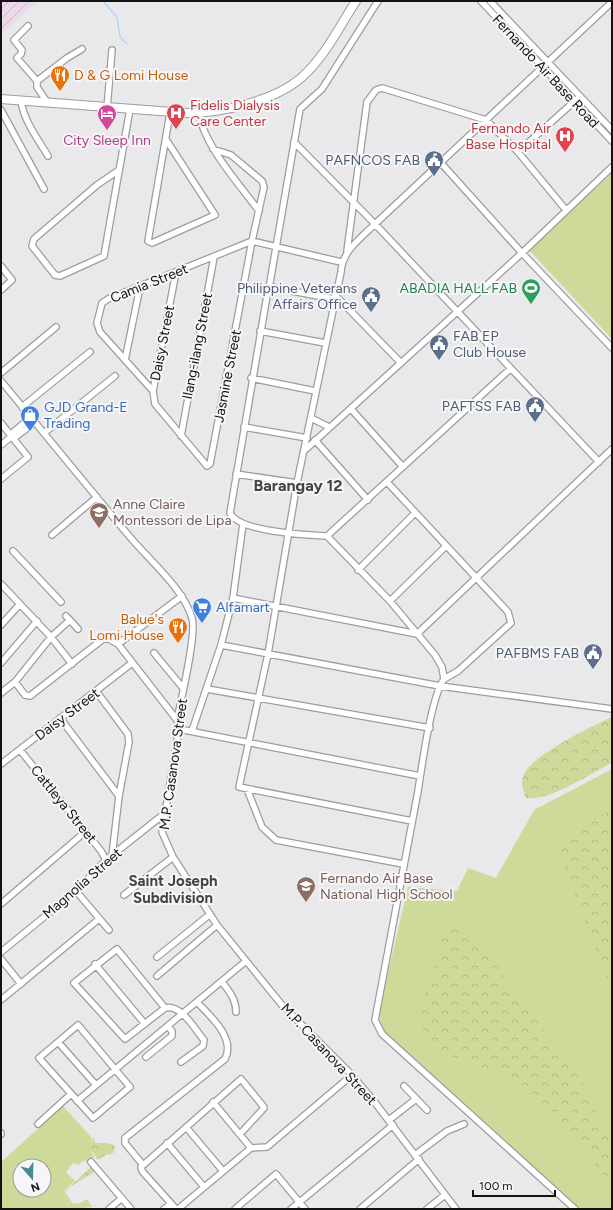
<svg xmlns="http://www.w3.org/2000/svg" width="613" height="1210" font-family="Figtree,sans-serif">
	<defs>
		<pattern id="industrial-furrows" width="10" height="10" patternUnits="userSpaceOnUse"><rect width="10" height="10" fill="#ecd9e9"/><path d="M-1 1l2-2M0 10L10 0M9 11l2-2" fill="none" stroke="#cab9c7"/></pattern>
		<pattern id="forest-crowns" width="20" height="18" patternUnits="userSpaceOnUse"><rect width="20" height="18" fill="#cdda9a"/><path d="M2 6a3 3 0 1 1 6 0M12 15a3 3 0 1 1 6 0" fill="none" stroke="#afba84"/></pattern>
	</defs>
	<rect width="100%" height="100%" fill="#e9e9eb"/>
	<path fill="url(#industrial-furrows)" d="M1 1H38L1 34Z"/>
	<path fill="#cdda9a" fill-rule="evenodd" d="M612 173V339L529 250Z
		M612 769V1209H581L386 1034 381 1025 379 1011 408 887 457 891 468 868 496 878 534 810Z
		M63 1106 92 1138 91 1152 94 1157 88 1163 84 1160 78 1165 73 1163 66 1172 75 1181 64 1191V1199L72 1209H1V1162ZM20 1166H44V1190H20Z"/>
	<path fill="url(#forest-crowns)" d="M612 717V763C589 774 551 801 526 798 523 790 520 784 524 774 532 755 592 726 612 717Z
		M612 809V990L556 846 564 837Z
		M454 928 469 929 582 1081 612 1144V1186L557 1116 521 1084 462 1059 442 1055 434 1049 422 1029 417 1013 428 987 443 936Z
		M94 1136 95 1143H108L115 1146 114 1152 110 1155 107 1154 98 1160 90 1149Z
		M91 1167 95 1170 93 1173 71 1186 65 1192 73 1204 80 1203 87 1199 92 1207 72 1209 64 1199 63 1193Z"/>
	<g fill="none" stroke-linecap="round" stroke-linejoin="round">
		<path stroke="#b3d4ff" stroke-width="1.5" d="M103 1 117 17 120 37 127 44"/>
		<defs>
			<path id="minor" d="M481 1 612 141
				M490 1 612 130
				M28 26 14 40 22 50 21 54 17 58 37 81
				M21 100C23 120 38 139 48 156
				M47 102 37 87V81L67 58 82 49
				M107 108 112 50
				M1 110 44 189
				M199 113C204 146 240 185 259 211
				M167 141 215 215 152 243 148 241 170 113
				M294 142 375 224 599 462
				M518 152 577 99
				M612 167 522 253 612 348
				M119 170 97 185 34 239 32 246 55 275 60 276 104 256 130 109
				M252 241 341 262
				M347 251 367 102 376 90 382 88 486 120 518 152 566 210
				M1 266 12 280 1 290
				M176 272 153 391 155 404 207 466 210 464 252 241 264 187 262 181 231 155 213 149
				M269 288 300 109 322 89 378 1
				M335 295 401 363
				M334 299 271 287 268 290 230 513C239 532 307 535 327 536L510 369
				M260 331 325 343
				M125 360 140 287
				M1 373 56 327
				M251 378 315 391
				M1 381C44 433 87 486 130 537 150 561 183 588 192 618 197 633 181 700 177 720L179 729 162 832 173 857 217 925 282 1005 352 1075 373 1100 456 1209
				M153 391 100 332 97 323 102 303 108 299 252 241
				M22 407 90 352
				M351 409 403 467
				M311 418 329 427
				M1 423 28 457 1 479
				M244 427 307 438
				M44 433 115 376
				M11 434 31 417
				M181 436 214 257
				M14 438 35 422
				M315 440 368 500
				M1 445 12 436
				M305 450 522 253 441 163
				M236 474 297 483
				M387 482 508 612 511 623 458 671 444 679
				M52 535 97 497
				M327 536 390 601 435 655 442 667 444 679C431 697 422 766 418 791 404 867 389 943 375 1020L382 1034 575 1209
				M13 551 61 602
				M358 570 415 513
				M1 584 51 637 72 664
				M233 598 417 634 612 449
				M390 601 446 546
				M66 616 78 629
				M1 625 20 604
				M118 644 182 596
				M221 645 440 686 612 709
				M154 653 183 688
				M1 663 37 621
				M15 682 25 695 30 696 103 639H109L118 644 177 720
				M207 689 430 728
				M96 691 128 734 129 742 119 796 112 856
				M1 693 15 682 51 637 70 620
				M60 718 119 796
				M179 729 420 776
				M192 731 221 645 233 598 243 524
				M20 750 101 851 106 860
				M1 764 132 663
				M247 789 262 827 276 840 403 864
				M412 821 239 787 268 654 297 483 341 272C342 251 361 238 375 224L612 2
				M76 891 109 930
				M124 895 173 857
				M1 904 85 832
				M1 952 76 891 106 860 164 814
				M157 957 209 915
				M1 959 21 984
				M95 964 145 1024
				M157 976 217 925
				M222 982C229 991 236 999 236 1012
				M1 1000 99 919
				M165 1008 117 949 74 983 125 1039 165 1008C181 1004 194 1028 204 1040L203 1046 181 1062
				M78 1025 130 1087 93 1118 39 1058Z
				M58 1042 96 1085
				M146 1057 172 1036V1031L168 1027
				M404 1086 427 1110
				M77 1101 246 961
				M213 1102 251 1148
				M389 1120 416 1099
				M38 1124 71 1094
				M186 1127 223 1171
				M1 1133V1134
				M167 1143 204 1187
				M415 1155 447 1131 464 1124
				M91 1162 131 1209
				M143 1165 125 1143V1138L225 1059C236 1038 210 1016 198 1003
				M109 1209 122 1198
				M164 1209 171 1204
				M176 1209 142 1171 141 1167 241 1079 263 1106 264 1108 240 1134
				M178 1209 251 1148 267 1147 352 1075
				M235 1209 276 1174 305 1209
				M291 1209 393 1125
				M360 1209 419 1159
				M427 1209 445 1195"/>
			<path id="highway" d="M1 99 186 113C222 113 274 101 301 78 325 57 339 27 356 1"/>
		</defs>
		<use href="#minor" stroke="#9c9d9e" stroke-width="8"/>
		<use href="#highway" stroke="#9c9d9e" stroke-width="10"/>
		<use href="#minor" stroke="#fff" stroke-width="5.5"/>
		<use href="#highway" stroke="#fff" stroke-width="8"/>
	</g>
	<defs>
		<symbol id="restaurant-pin" viewBox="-11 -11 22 30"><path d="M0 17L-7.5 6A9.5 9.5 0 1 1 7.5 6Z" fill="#e8710a" stroke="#f6f6f8"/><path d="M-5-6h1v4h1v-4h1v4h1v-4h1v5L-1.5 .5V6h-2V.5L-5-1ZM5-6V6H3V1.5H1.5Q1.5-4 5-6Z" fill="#fff"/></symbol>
		<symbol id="hospital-pin" viewBox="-11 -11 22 30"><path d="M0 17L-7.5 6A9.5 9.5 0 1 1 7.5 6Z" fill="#e0444e" stroke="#f6f6f8"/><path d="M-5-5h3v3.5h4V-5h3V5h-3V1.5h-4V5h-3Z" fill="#fff"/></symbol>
		<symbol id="hotel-pin" viewBox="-11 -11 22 30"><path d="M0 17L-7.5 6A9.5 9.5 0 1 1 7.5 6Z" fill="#d1479c" stroke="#f6f6f8"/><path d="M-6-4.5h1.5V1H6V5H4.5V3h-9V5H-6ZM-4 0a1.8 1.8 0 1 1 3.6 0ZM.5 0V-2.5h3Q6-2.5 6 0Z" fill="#fff"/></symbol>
		<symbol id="civic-pin" viewBox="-11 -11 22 30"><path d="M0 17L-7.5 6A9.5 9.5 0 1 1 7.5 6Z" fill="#5c6f8a" stroke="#f6f6f8"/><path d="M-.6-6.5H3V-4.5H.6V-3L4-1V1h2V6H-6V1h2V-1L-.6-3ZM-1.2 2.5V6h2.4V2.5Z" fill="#fff"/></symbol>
		<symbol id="stadium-pin" viewBox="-11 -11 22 30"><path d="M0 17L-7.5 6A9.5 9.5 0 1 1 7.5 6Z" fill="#2e9e5b" stroke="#f6f6f8"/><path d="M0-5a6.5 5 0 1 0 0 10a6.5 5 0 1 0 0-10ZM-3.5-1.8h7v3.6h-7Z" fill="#fff"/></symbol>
		<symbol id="shop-pin" viewBox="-11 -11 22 30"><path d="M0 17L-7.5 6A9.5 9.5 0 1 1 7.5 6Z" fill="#3f7fe0" stroke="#f6f6f8"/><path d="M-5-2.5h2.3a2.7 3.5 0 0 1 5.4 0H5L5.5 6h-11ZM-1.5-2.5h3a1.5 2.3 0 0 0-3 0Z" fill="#fff"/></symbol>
		<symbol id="school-pin" viewBox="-11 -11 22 30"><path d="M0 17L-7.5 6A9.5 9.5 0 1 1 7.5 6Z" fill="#8d6e63" stroke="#f6f6f8"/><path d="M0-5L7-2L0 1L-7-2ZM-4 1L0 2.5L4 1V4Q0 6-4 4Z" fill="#fff"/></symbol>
		<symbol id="supermarket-pin" viewBox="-11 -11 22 30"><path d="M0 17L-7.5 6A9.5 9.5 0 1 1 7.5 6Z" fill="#3f7fe0" stroke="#f6f6f8"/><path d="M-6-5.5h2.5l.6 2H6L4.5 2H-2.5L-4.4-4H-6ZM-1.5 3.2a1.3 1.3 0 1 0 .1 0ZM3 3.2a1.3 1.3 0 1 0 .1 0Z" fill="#fff"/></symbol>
	</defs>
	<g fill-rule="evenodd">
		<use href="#restaurant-pin" x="49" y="64" width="22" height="30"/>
		<use href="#hospital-pin" x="165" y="102" width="22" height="30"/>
		<use href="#hotel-pin" x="96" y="103" width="22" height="30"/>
		<use href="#hospital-pin" x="554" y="125" width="22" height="30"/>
		<use href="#civic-pin" x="423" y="149" width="22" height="30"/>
		<use href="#stadium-pin" x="520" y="277" width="22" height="30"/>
		<use href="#civic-pin" x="360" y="285" width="22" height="30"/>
		<use href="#civic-pin" x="428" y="333" width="22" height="30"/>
		<use href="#civic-pin" x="524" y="395" width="22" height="30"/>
		<use href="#shop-pin" x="19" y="404" width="22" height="30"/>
		<use href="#school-pin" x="88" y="501" width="22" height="30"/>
		<use href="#supermarket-pin" x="191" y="596" width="22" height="30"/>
		<use href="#restaurant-pin" x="167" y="616" width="22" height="30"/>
		<use href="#civic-pin" x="582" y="642" width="22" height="30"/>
		<use href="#school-pin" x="295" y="875" width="22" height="30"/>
	</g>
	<g text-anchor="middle" stroke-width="4" stroke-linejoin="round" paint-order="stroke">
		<g font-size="14" fill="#131314" stroke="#f6f6f8">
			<text transform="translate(546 71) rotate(47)" y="5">Fernando Air Base Road</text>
			<text transform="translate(149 283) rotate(-22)" y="5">Camia Street</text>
			<text transform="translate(162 343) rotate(-79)" y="5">Daisy Street</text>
			<text transform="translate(197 346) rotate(-79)" y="5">Ilang-ilang Street</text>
			<text transform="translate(227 376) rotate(-79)" y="5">Jasmine Street</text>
			<text transform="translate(67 714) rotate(-37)" y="5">Daisy Street</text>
			<text transform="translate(173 764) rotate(-82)" y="5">M.P. Casanova Street</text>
			<text transform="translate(64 804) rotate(51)" y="5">Cattleya Street</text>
			<text transform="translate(82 883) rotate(-41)" y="5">Magnolia Street</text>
			<text transform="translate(329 1054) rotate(47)" y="5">M.P. Casanova Street</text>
		</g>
		<g font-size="14" fill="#c56008" stroke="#f6f6f8" text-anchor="start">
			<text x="74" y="80">D &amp; G Lomi House</text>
			<text x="164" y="624" text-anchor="end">Balue's<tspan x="164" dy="16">Lomi House</tspan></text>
		</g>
		<g font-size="14" fill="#be3a42" stroke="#f6f6f8" text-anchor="start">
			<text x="190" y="110">Fidelis Dialysis<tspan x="190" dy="16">Care Center</tspan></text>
			<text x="551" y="133" text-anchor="end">Fernando Air<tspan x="551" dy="16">Base Hospital</tspan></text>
		</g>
		<g font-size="14" fill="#b23c85" stroke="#f6f6f8">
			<text x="107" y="145">City Sleep Inn</text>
		</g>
		<g font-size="14" fill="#4e5e75" stroke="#f6f6f8" text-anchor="end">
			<text x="420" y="165">PAFNCOS FAB</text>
			<text x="357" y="293">Philippine Veterans<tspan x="357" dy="16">Affairs Office</tspan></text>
			<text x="453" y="341" text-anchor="start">FAB EP<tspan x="453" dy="16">Club House</tspan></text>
			<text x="521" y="411">PAFTSS FAB</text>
			<text x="579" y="658">PAFBMS FAB</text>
		</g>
		<g font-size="14" fill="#27864d" stroke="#f6f6f8" text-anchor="end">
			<text x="517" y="293">ABADIA HALL FAB</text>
		</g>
		<g font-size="14" fill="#366cbe" stroke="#f6f6f8" text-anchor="start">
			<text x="44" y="412">GJD Grand-E<tspan x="44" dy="16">Trading</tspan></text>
			<text x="216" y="612">Alfamart</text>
		</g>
		<g font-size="14" fill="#785e54" stroke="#f6f6f8" text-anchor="start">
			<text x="113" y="509">Anne Claire<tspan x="113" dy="16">Montessori de Lipa</tspan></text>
			<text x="320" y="883">Fernando Air Base<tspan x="320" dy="16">National High School</tspan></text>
		</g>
		<g font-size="15" font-weight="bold" fill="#434445" stroke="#f6f6f8">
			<text x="173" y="886">Saint Joseph<tspan x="173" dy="17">Subdivision</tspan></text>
		</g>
		<g font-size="16" font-weight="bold" fill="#434445" stroke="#f6f6f8">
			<text x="298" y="491">Barangay 12</text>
		</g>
	</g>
	<rect width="613" height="1210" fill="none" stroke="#131314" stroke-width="4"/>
	<g transform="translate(32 1178) rotate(160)"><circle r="19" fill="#f6f6f8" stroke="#9b9b9d"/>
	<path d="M0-3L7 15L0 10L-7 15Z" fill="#448c8e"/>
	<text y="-6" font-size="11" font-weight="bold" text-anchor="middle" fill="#131314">N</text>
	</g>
	<path d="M473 1190v6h82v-6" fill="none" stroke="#131314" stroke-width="2"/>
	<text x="479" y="1190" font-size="12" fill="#131314" stroke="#f6f6f8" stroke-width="3" paint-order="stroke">100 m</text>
</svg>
